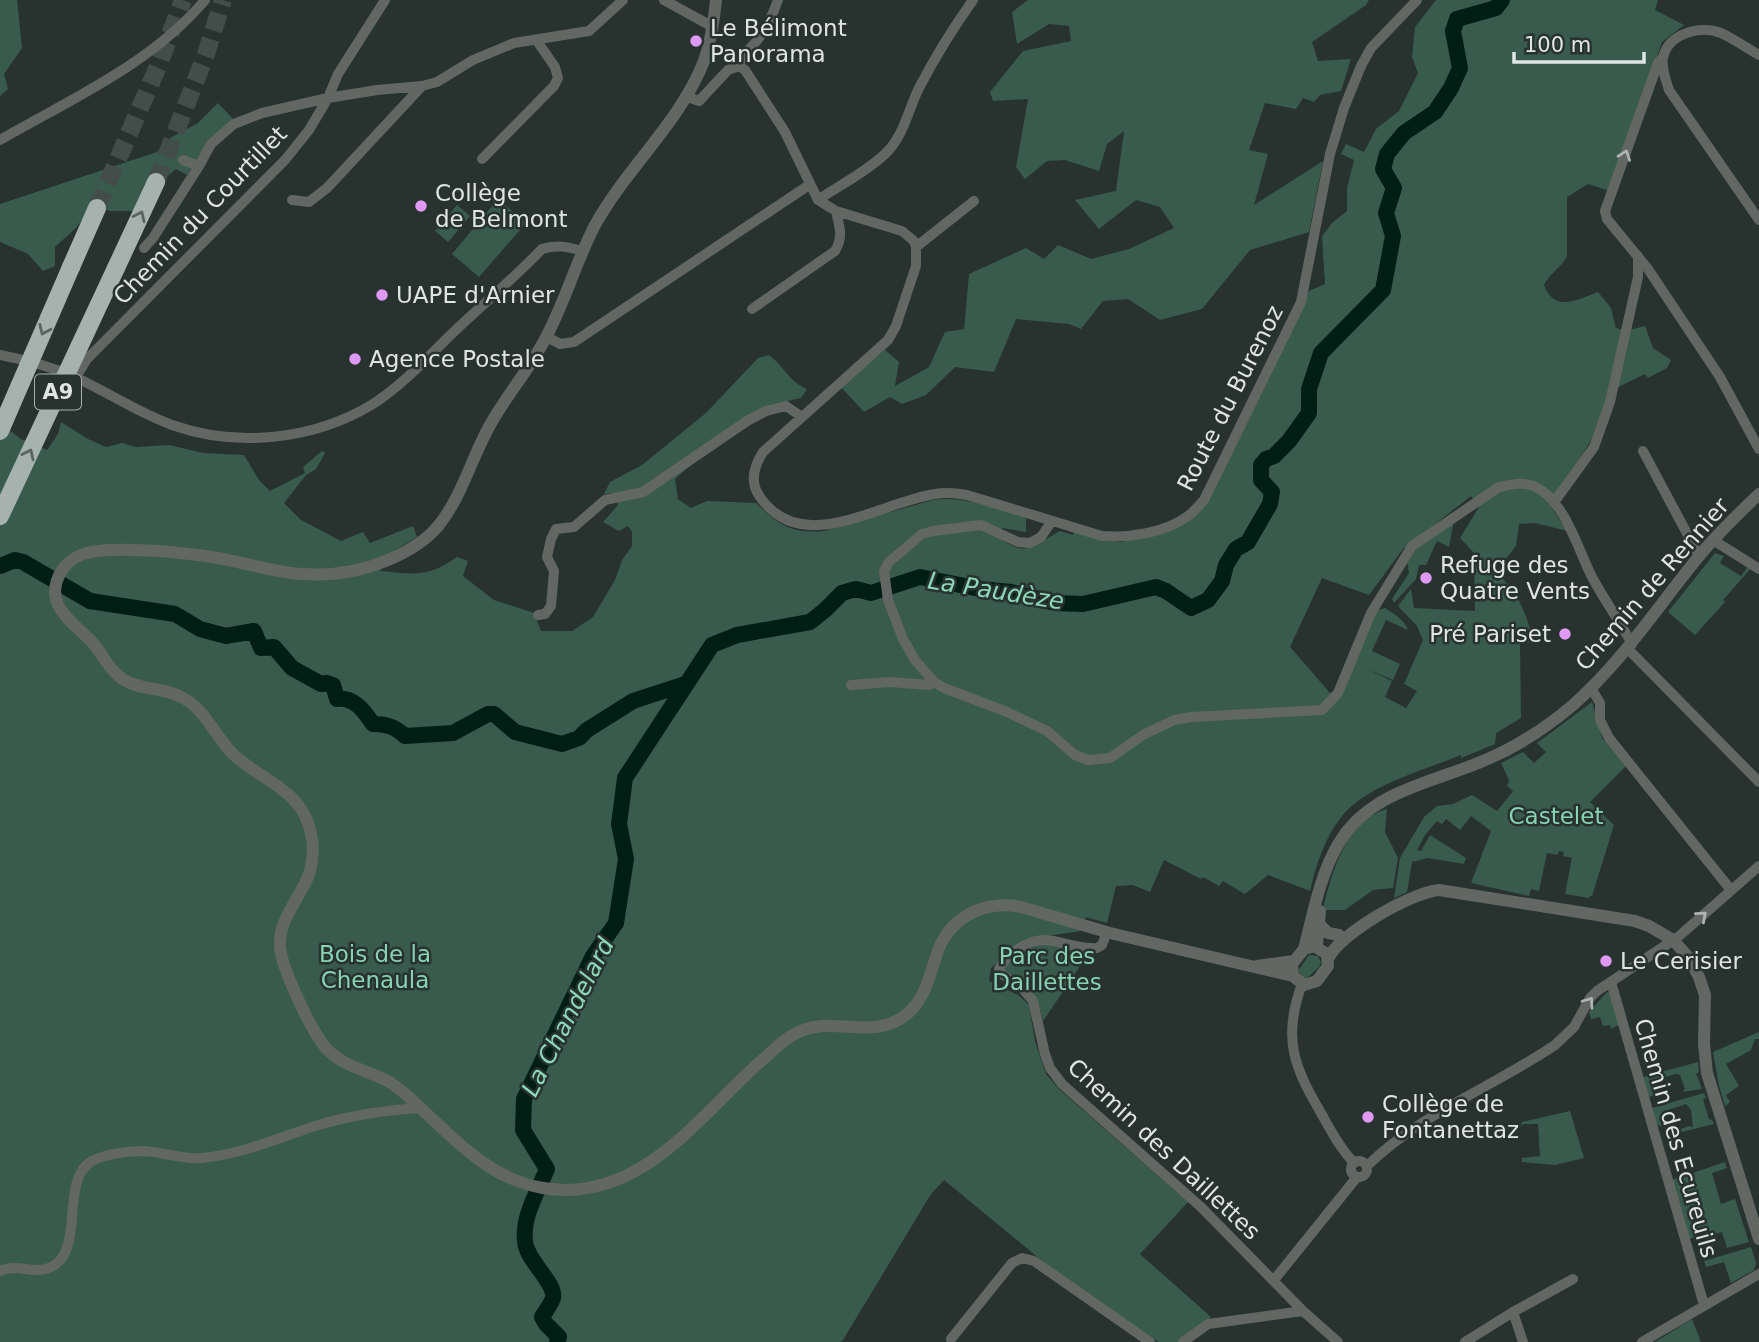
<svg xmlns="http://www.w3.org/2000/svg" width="1759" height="1342" font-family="'DejaVu Sans',sans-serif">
	<rect width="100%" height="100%" fill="#28322e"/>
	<path fill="#395b4e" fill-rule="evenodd" d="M0 0H17L22 48 4 74 8 89 0 96Z
		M1028 0H1369L1366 5 1312 42 1318 61 1351 59 1341 91 1320 95 1314 102 1303 98 1296 109 1265 103 1249 150 1268 154 1254 205 1323 161 1309 232 1250 250 1202 309 1160 320 1128 299 1103 301 1081 329 1069 324 1016 319 994 372 955 367 926 395 902 404 890 397 864 412 840 386 885 350 899 362 895 386 929 367 945 332 964 329 969 274 1026 248 1044 259 1058 245 1091 259 1129 249 1174 228 1160 207 1136 200 1099 229 1075 200 1116 191 1124 131 1107 144 1099 171 1065 160 1047 161 1025 179 1016 167 1028 99 993 101 990 92 1023 51 1071 41 1069 26 1049 24 1017 44 1012 12Z
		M1436 0H1658L1655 10 1684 25 1662 42 1610 191 1588 184 1567 197V256C1561 268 1550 273 1544 285 1555 313 1576 300 1598 292L1611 308 1616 328 1626 331 1645 326 1653 348 1671 360 1667 368 1648 378 1645 374 1610 391 1590 442 1550 505 1567 531 1535 523 1519 524 1516 546 1505 560 1494 558C1499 576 1498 572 1509 586 1522 601 1529 623 1533 642L1520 643 1521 718 1496 733 1495 744 1461 758V755C1425 770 1367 785 1342 816 1325 837 1316 865 1310 891L1268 875 1245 894 1223 881 1219 886 1203 877 1201 879 1164 860 1150 892 1133 885 1116 886 1107 923 1086 917 1081 931 1026 939 991 968 989 981 1018 995 1029 1005 1035 1041 1046 1074 1059 1089 1188 1202 1140 1254 1211 1317 1179 1342H1159L1107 1308 1046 1264 944 1180 931 1194 843 1340 840 1342H0V423L21 439 47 450 58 434 61 422 88 439 106 447 122 443 136 447 169 445 203 453 244 455 259 480 270 491 305 473 303 467 322 451 325 453 316 469 306 475 284 503 301 520 341 541 363 532 370 543 413 526 417 537 392 552 380 571C415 574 427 578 457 557L468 561 463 576 494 600 534 613 541 631H572L593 617 615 580 622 560 632 546V532L628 526 619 531 603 522 618 505 615 493 604 494 610 482 642 465 706 413 758 358 769 355C786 368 787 380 807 389L801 398C748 407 714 445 675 479L678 499 691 508 707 501 756 503C777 525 793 534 824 531L933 500C965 495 996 509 1026 518V532L1002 528 1000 538C1027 559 1035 544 1060 531L1073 535 1074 532 1105 541 1122 542 1164 533 1195 516 1280 354 1309 291 1325 284 1322 236 1332 223 1347 211V188L1354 160 1341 154 1346 144 1364 152 1376 129 1399 111 1418 73 1412 57 1415 27ZM1471 496 1479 507 1460 538 1474 553 1475 611 1414 608 1411 589 1398 606 1417 626 1423 640 1404 684 1417 691 1406 708 1385 697 1392 681 1365 668 1393 680 1400 664 1372 651 1386 620 1408 630C1404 619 1394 614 1385 608L1378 610 1372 619 1346 686 1337 701 1290 647 1322 578 1369 595 1403 549Z
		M218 103 234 120 209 139 187 175 176 169 164 179 145 184 133 211H110L92 205 77 227 55 247V266L43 271 28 254 0 242V204L157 152 170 138 198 123Z
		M498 199 526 223 479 277 452 254Z
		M457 205 470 216 448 242 435 231Z
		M1454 520 1449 547 1437 541 1426 565H1419L1416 579 1394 603 1392 599 1409 573 1407 561 1412 552Z
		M1715 553 1724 556 1720 563 1741 576 1749 565 1752 567 1723 600 1725 602 1695 635 1668 612Z
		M1592 702 1602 738 1626 766 1590 802 1614 825 1592 896H1590L1589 898 1565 894 1572 858 1563 856 1564 852 1559 851 1558 855 1547 853 1539 891 1531 889 1529 896 1471 883 1491 831 1471 816 1460 830 1446 819 1442 824 1437 821 1425 835 1417 850 1421 851 1430 835 1466 858 1464 864 1428 858 1412 862 1407 892 1394 898 1400 858 1424 817 1437 806 1453 804 1472 795 1497 811 1513 791 1507 786 1509 780 1501 763 1523 752 1534 763 1546 752 1537 743Z
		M1387 809 1385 832 1398 858 1393 888 1373 890 1345 910H1323C1331 874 1346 820 1387 809Z
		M1046 942 1089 953 1043 1021C1037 987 1025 988 1002 969L1021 949Z
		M1309 955 1318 956 1321 962 1319 967 1307 978 1303 977 1298 971Z
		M1607 992H1611L1621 1024 1611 1029 1610 1025 1603 1026 1600 1017 1591 1019 1589 1012Z
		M1759 1032V1039H1755L1751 1050 1726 1064 1739 1086 1726 1095 1730 1102 1725 1106 1719 1086 1713 1052Z
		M1698 1062 1699 1072 1696 1074 1702 1089 1682 1092 1685 1089 1680 1075 1676 1074 1655 1080 1659 1094 1649 1097 1643 1077Z
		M1704 1093 1706 1098 1703 1100 1709 1119 1712 1120 1714 1124 1674 1134 1672 1132 1689 1126 1693 1127 1691 1110 1686 1104 1665 1111 1669 1130 1656 1124 1652 1108Z
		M1570 1111 1584 1158 1555 1165 1522 1162V1158L1540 1156 1538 1124H1523L1520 1127 1522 1122Z
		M1725 1162 1727 1168 1712 1173 1721 1204 1735 1199 1749 1242 1727 1248 1722 1232 1707 1236 1706 1234 1689 1239 1672 1180Z
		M1751 1247 1756 1263 1754 1270 1731 1283 1724 1262 1706 1267 1704 1261Z
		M1692 1319 1701 1342H1654H1655Z"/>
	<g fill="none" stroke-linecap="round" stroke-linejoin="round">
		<path stroke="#001e14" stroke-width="16" d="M0 566 15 560 23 562 90 601 175 614 200 629 226 636 254 631 261 648 274 647 292 668 321 684 327 683 333 685 337 699C355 697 364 711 373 724 387 724 395 727 405 736L453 733 488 714H494L515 732 562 744 579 738 587 730 633 701 685 684
			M557 1342 559 1337 546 1324 542 1317C545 1312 551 1304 553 1298 556 1282 526 1261 525 1241 522 1217 538 1191 547 1169L523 1130 524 1099 593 956 616 923 626 859 619 824 625 778 712 645 737 635 810 622 825 610 842 593 856 589 871 593 920 577 980 589 1011 592 1055 603 1083 604 1156 587 1166 591 1191 608 1208 600 1222 581 1226 565 1236 549 1248 542 1270 504 1272 492 1261 480V465L1266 459 1274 456 1289 441 1309 413V389L1321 353 1383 290 1393 236 1386 213 1394 188 1383 169 1387 154 1404 133 1435 112 1451 88 1460 68 1453 31 1457 19 1496 8 1502 0"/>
		<path stroke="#434d49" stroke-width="18" stroke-dasharray="18 9" stroke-linecap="butt" d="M156 182 206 54 223 0
			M97 208 159 64 183 0"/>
		<path stroke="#626764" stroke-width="10" d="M664 0 713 27
			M1759 55C1747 48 1734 39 1721 33 1701 25 1668 33 1663 58 1661 68 1666 80 1669 90L1759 220
			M1663 57 1658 63 1605 211 1607 219 1648 269 1720 377 1759 449
			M739 66 745 70 785 132 818 200 836 211 902 231 914 241 916 247V266L896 326 888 340 763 452C754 466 749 482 760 497 802 558 880 502 935 494 946 492 956 493 967 495L1102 536C1129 538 1165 533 1188 516 1194 512 1199 505 1204 500L1301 302 1330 154 1344 108 1361 66 1371 48 1417 0
			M739 66C741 54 752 48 759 38 768 27 773 13 778 0
			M685 96 699 101 728 70 739 66
			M0 140C71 99 151 64 205 0
			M482 159 554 86 558 78 555 67 537 41
			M183 160 199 166 211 144 234 124 262 113 328 98 377 90 422 86 437 82 473 60 514 43 589 31 623 0
			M292 200 309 202 327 188 422 86
			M818 200C840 185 866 172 885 154 904 136 908 110 919 88 935 57 953 28 973 0
			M916 247 974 201
			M144 248 153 238 199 166
			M752 309 835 251C844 236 839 226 836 211
			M547 337 560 344 574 342 809 185
			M0 355C26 360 52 367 77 378 109 393 139 413 172 425 237 448 314 440 373 404 406 383 432 352 460 326 488 300 516 276 542 249 557 244 568 247 583 251
			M76 377 87 359 285 160 309 130 328 98 338 74 385 0
			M1643 451 1699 556
			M1555 501 1594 447 1610 402 1638 277V256
			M1052 521 1041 537 1030 543 1018 542 981 525 933 531 922 534 889 562 884 571 888 600 903 639 915 660 934 682 944 688 1007 712 1047 731 1075 755 1088 760 1110 758 1143 735 1174 720 1191 717 1322 710 1338 693 1371 613 1412 546 1499 487C1510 485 1525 481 1536 487 1564 501 1577 546 1590 573 1602 597 1619 620 1632 644
			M1713 540 1759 569
			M538 615 545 614 551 606 554 571 547 557 551 539 556 529 574 527 605 500 643 492 747 421 766 411 786 406 802 417
			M1628 649 1759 782
			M851 685 890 682 929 685 934 682
			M1591 688 1600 703V720L1609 738 1731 890
			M1107 932 1102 945 1097 948C1065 951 1047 926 1014 952 1008 957 1002 962 999 969L1002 974 1023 989 1033 1001 1045 1054 1050 1068 1062 1084 1201 1207 1303 1311 1338 1342
			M1611 982 1704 1305
			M1302 984C1282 1038 1294 1067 1321 1113 1331 1131 1340 1148 1354 1163
			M1351 1169a8 8 0 1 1 16 0a8 8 0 1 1-16 0Z
			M1367 1166C1421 1113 1493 1087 1555 1045L1574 1027 1590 998 1597 991 1678 937 1759 866
			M0 1271C17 1262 38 1278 56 1264 83 1244 61 1178 92 1161 105 1154 129 1151 144 1151 164 1152 182 1160 202 1158 246 1153 275 1139 315 1126 348 1116 387 1110 421 1108
			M1274 1280 1357 1177
			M1513 1312 1573 1279
			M951 1339 1012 1263 1022 1258 1034 1261 1150 1342
			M1183 1342 1208 1324 1303 1311
			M1465 1342 1513 1312 1523 1342
			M1642 1342 1759 1274"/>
		<path stroke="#626764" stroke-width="12" d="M716 0C714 21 711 41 704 61 680 123 625 169 594 227 575 264 564 305 544 341 528 371 506 396 490 425 472 457 462 496 439 525 426 541 407 552 388 560 362 571 332 576 303 574 269 572 238 560 205 556 177 552 105 545 81 555 73 558 67 563 62 570 41 604 72 621 92 642 103 654 109 671 124 680 142 691 165 687 183 698 205 709 215 736 232 753 250 771 274 780 292 798 316 822 319 861 302 889 292 908 279 924 280 946 281 968 312 1032 326 1048 344 1068 369 1070 391 1083 405 1092 417 1105 429 1116 463 1148 495 1180 543 1188 639 1204 697 1118 760 1062 772 1052 784 1038 799 1032 834 1015 874 1042 907 1014 927 997 930 972 939 948 953 915 987 900 1021 907L1110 933 1293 976
			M1319 924 1328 933 1339 935
			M1314 946 1327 954 1328 966 1317 981 1304 985 1293 976 1292 964 1304 949Z
			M1317 946 1320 911
			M1304 949C1313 915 1320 874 1339 843 1370 791 1432 783 1483 761 1515 748 1547 727 1573 705 1623 661 1658 606 1700 555 1718 533 1738 514 1759 494
			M1329 957C1343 932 1410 893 1439 890L1635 921 1649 926 1673 940 1689 958 1699 977 1705 995 1704 1044 1707 1073 1759 1239
			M1257 966 1293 961"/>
		<path stroke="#a6b2ad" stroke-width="18" d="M71 267 97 208
			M116 268 156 182"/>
		<path stroke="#a6b2ad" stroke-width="18" d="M0 431 71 267
			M0 516 116 268"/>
	</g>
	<defs><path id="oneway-chevron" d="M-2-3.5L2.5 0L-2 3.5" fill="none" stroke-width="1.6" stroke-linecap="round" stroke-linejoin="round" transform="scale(1.75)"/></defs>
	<g stroke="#adb3b0">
		<use href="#oneway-chevron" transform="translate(1625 155) rotate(-70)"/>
		<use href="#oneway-chevron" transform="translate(1702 916) rotate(-41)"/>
		<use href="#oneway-chevron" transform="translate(1589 1002) rotate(-54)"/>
	</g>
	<g stroke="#5a6561">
		<use href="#oneway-chevron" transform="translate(140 216) rotate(-65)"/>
		<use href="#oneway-chevron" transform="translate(44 330) rotate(114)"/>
		<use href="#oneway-chevron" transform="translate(29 454) rotate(-65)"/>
	</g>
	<g fill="#dd99f3" stroke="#28322e" stroke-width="2.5">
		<circle cx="696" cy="41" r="7"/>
		<circle cx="421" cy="206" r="7"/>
		<circle cx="382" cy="295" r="7"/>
		<circle cx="355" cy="359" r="7"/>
		<circle cx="1426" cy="578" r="7"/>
		<circle cx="1565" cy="634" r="7"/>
		<circle cx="1606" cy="961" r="7"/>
		<circle cx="1368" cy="1117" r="7"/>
	</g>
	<g text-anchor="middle" stroke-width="5" stroke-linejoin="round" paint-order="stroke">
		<rect fill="#28322e" stroke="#a8afac" stroke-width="2" x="35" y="374.5" width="46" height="35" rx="5"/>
		<g font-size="21" font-weight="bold" fill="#dfe5e2">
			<text x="58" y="399">A9</text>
		</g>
		<g font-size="23" fill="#dfe5e2" stroke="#28322e" text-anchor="start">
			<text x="710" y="36">Le Bélimont<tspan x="710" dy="26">Panorama</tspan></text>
			<text x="435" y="201">Collège<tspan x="435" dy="26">de Belmont</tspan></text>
			<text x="396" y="303">UAPE d'Arnier</text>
			<text x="369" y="367">Agence Postale</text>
			<text x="1440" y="573">Refuge des<tspan x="1440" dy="26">Quatre Vents</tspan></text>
			<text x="1551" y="642" text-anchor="end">Pré Pariset</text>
			<text x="1620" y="969">Le Cerisier</text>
			<text x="1382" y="1112">Collège de<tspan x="1382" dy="26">Fontanettaz</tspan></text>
		</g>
		<g font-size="23" fill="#dfe5e2" stroke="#28322e">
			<text transform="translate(200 215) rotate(-46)" y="8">Chemin du Courtillet</text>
			<text transform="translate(1230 398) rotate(-63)" y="8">Route du Burenoz</text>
			<text transform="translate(1652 584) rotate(-49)" y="8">Chemin de Rennier</text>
			<text transform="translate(1676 1138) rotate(74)" y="8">Chemin des Ecureuils</text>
			<text transform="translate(1164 1149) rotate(43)" y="8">Chemin des Daillettes</text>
		</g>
		<g font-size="23" fill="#87d2b5" stroke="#28322e">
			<text x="1556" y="824">Castelet</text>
			<text x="375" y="962">Bois de la<tspan x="375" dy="26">Chenaula</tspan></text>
			<text x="1047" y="964">Parc des<tspan x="1047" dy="26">Daillettes</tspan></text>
		</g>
		<g font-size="24" font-style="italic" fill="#8cd8ba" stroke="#28322e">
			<text transform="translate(996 591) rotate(9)" y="8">La Paudèze</text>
			<text transform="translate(568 1017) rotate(-63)" y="8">La Chandelard</text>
		</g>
	</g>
	<path d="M1514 52v10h130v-10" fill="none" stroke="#dfe5e2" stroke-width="3.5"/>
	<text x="1524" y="52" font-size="21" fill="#dfe5e2" stroke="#28322e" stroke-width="5" paint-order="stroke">100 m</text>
</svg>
